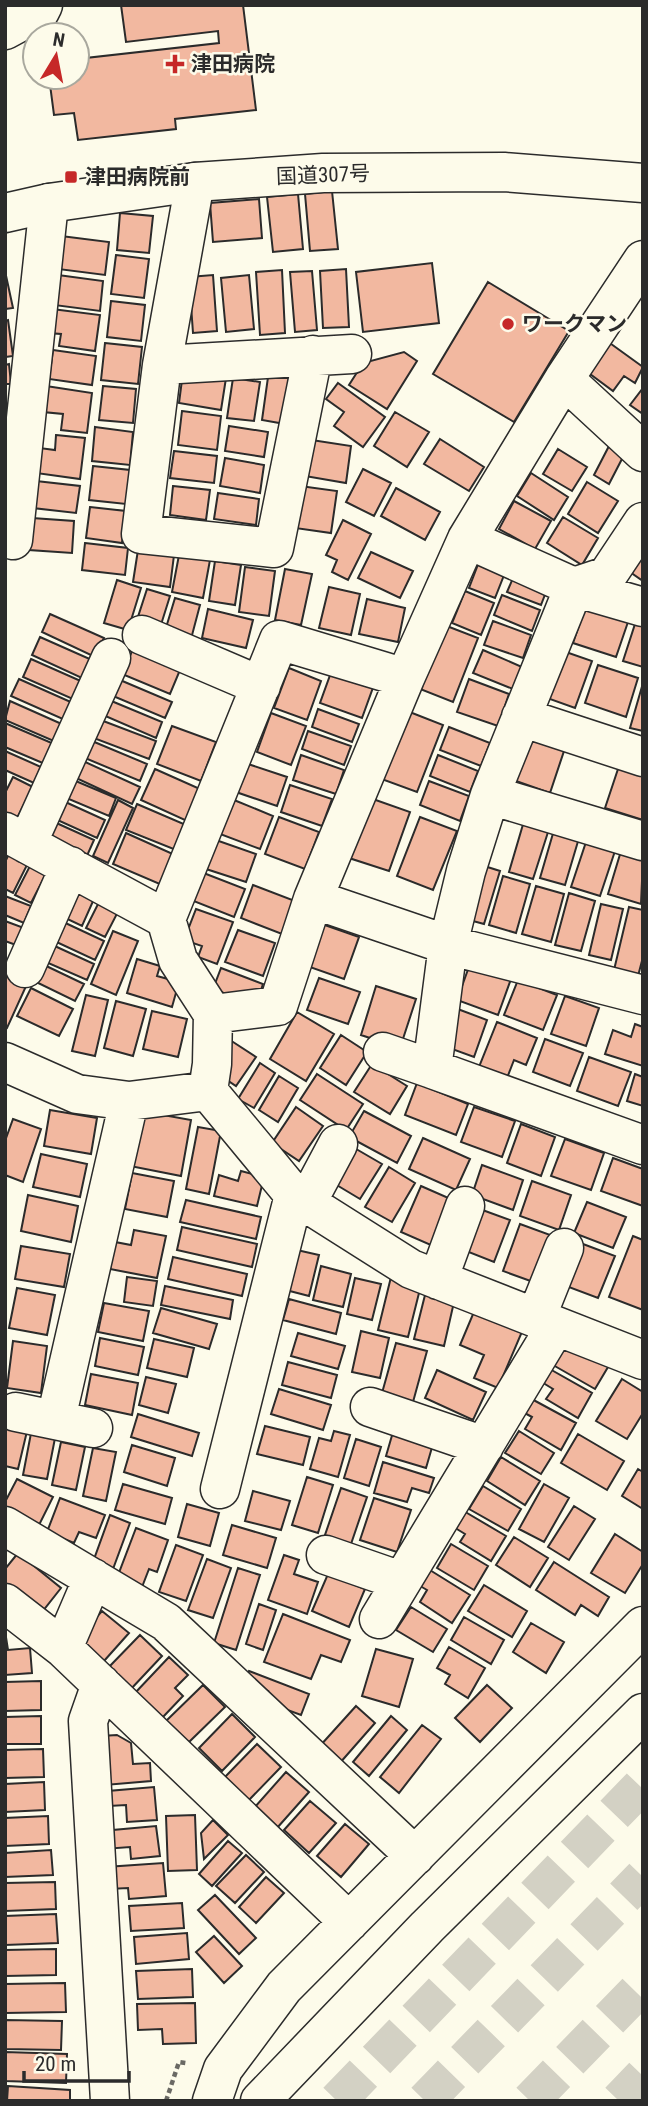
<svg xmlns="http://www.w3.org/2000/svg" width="648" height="2106" font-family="'Roboto Condensed','Noto Sans JP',sans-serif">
	<rect width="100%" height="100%" fill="#fdfbea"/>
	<path fill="#f2b8a0" stroke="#2b2b2b" stroke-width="2" d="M121 5H243L256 110 175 119 176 129 78 140 74 113 54 115 49 77H77V59L219 43 218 31 126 42Z
		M332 191 338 249 310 251 305 194Z
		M298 194 303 249 273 252 267 197Z
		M259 199 262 238 213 242 210 203Z
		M120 213 153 216 149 253 117 250Z
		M61 236 109 242 105 275 58 269Z
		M116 255 149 259 144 298 111 294Z
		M432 263 439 323 363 332 356 272Z
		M346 269 349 327 323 328 320 271Z
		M282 270 285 333 260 335 256 272Z
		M5 271 13 308 5 309Z
		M312 271 317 330 295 332 290 272Z
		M58 275 103 281 100 311 54 305Z
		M213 275 217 331 193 333 189 277Z
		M249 275 254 329 226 332 221 278Z
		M488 282 569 331 514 422 433 374Z
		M111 301 145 305 141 341 107 337Z
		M52 309 100 315 95 351 59 346 61 334 48 333Z
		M8 320 13 356 5 357V321Z
		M607 341 643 367 635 383 624 376 613 391 586 371Z
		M105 343 142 347 138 384 101 380Z
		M53 350 96 356 92 385 49 379Z
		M404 352 417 361 387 409 349 385 363 363Z
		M9 364 11 384H5V365Z
		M269 370 293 373 285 424 262 420Z
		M183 372 226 378 221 410 179 403Z
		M233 378 260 382 254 421 227 418Z
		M338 383 385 417 363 447 334 426 344 412 326 399Z
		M46 386 92 393 87 433 61 430 63 414 43 412Z
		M103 386 136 389 133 423 99 420Z
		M643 388V414L630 405Z
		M182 411 221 416 217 450 178 445Z
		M395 412 429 432 407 467 374 446Z
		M229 426 268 432 264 457 225 451Z
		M95 427 133 432 130 465 92 461Z
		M56 435 85 438 80 479 36 473 40 448 55 450Z
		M305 439 351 446 346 483 299 475Z
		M440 439 484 467 469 491 424 464Z
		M609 446 624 455 609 484 594 475Z
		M558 449 587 467 572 491 543 474Z
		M174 451 217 456 214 483 170 478Z
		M225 458 264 465 260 493 220 486Z
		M93 466 130 470 126 504 89 500Z
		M363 469 391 483 374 516 346 502Z
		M531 473 568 497 554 520 517 496Z
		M36 481 80 486 76 513 33 508Z
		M587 482 618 501 598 533 568 514Z
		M173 486 210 490 206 520 170 515Z
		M300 486 337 491 331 533 295 528Z
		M396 488 440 512 425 540 381 516Z
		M218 493 259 499 256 525 214 519Z
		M514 501 551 521 535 549 499 529Z
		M90 507 126 511 122 543 86 538Z
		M563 517 598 538 582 565 547 543Z
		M32 518 74 521 72 553 29 550Z
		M343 520 371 534 348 580 332 572 337 560 326 555Z
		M85 543 128 548 125 575 82 570Z
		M138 550 174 555 170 587 133 582Z
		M371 552 413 571 400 598 358 578Z
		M482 554 508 565 495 598 469 588Z
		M179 555 210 560 203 598 172 592Z
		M643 555V581L630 572Z
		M215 561 241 565 235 605 209 601Z
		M245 567 275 571 269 616 239 612Z
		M285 569 312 574 301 625 275 620Z
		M516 571 549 584 541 605 507 592Z
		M117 580 141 588 128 630 104 623Z
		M329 587 360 594 351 635 319 628Z
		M147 589 170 596 159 631 136 623Z
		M465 591 494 603 481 635 452 623Z
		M502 595 540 610 532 631 494 615Z
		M175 598 200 605 191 639 165 631Z
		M367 599 405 608 398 642 359 634Z
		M585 608 628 622 616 657 573 643Z
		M208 609 253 620 246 648 202 638Z
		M50 614 104 638 95 657 42 632Z
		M493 621 531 635 523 658 484 645Z
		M439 623 478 638 453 702 415 687Z
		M635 624 643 626V667L623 661Z
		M40 637 92 660 84 679 32 655Z
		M133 649 180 670 170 694 122 674Z
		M483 650 522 667 513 689 473 673Z
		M563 651 592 661 575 708 547 698Z
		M31 659 83 682 75 700 23 677Z
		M598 665 638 678 626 717 585 703Z
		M333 667 375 682 362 718 320 703Z
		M289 668 321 681 307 720 274 708Z
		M19 679 73 703 65 720 11 696Z
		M469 679 509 694 498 726 457 712Z
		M120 680 172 702 165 718 113 696Z
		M643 683V731L630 728Z
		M109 700 162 722 156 738 103 715Z
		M10 701 64 725 56 742 5 720Z
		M318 709 359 724 352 742 312 727Z
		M402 709 443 725 417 792 376 777Z
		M271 713 306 726 291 765 257 752Z
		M98 719 156 741 149 759 91 737Z
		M5 723 54 744 45 764 5 747Z
		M172 726 216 742 201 781 157 764Z
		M449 727 490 743 481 766 440 750Z
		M308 731 351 746 344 765 302 749Z
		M531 736 565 748 550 793 516 781Z
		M92 741 147 764 140 781 85 758Z
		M5 751 41 767 34 783 5 770Z
		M301 755 344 770 336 794 293 780Z
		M438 755 478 771 470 792 430 776Z
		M83 761 140 787 132 804 76 778Z
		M242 762 287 777 277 806 233 791Z
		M619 766 643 774V820L605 808Z
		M155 769 200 789 187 821 141 800Z
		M13 777 33 787 14 824 5 820V793Z
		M71 779 116 798 109 816 64 797Z
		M429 781 469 796 460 821 420 805Z
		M290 785 332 799 322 826 281 812Z
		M370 798 410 812 389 871 349 858Z
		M61 800 105 820 97 838 53 818Z
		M118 800 133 808 108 863 93 856Z
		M234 800 273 816 260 849 220 834Z
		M137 804 186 825 176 850 126 830Z
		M279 817 319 832 305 869 265 854Z
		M420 817 457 831 433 890 397 876Z
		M52 821 94 840 86 858 44 839Z
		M524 821 549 829 533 879 509 872Z
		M554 830 579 838 565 885 540 878Z
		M126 833 175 855 162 885 113 864Z
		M213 839 256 854 246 882 203 868Z
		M586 842 615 851 600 896 571 887Z
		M11 850 30 859 13 893 5 889V862Z
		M621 851 643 858 641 904 608 894Z
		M32 862 48 870 31 903 15 895Z
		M478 864 500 871 484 924 462 918Z
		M201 872 245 889 234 917 191 900Z
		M503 876 530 884 516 933 489 925Z
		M76 881 98 890 82 926 59 915Z
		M253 885 295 901 282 934 241 918Z
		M536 886 564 894 551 942 522 934Z
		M569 893 595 901 581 951 555 945Z
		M103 894 122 904 105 937 86 928Z
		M5 896 31 906 24 923 5 915Z
		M601 904 623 909 611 960 589 955Z
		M629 907 643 910V957L638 976 614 970Z
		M196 909 233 922 217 964 198 957 202 946 184 940Z
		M59 920 104 941 95 960 50 939Z
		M5 921 24 928 16 945 5 941Z
		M319 923 359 937 344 979 304 965Z
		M238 930 275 943 263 976 225 962Z
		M113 931 138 941 116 995 91 984Z
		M46 942 94 964 87 980 39 959Z
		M137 959 160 966 157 976 179 982 172 1007 127 993Z
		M40 963 84 984 75 1001 32 980Z
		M470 964 511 979 498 1015 457 1000Z
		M221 968 263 984 256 1005 213 989Z
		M5 974 27 984 7 1028 5 1027Z
		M319 978 360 992 348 1024 307 1010Z
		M518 980 557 995 543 1030 504 1015Z
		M376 986 416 999 400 1048 361 1035Z
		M31 988 73 1009 59 1036 17 1016Z
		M86 995 108 1000 95 1056 72 1051Z
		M565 996 599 1008 586 1046 551 1034Z
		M116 1001 146 1009 133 1056 104 1048Z
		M455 1008 487 1020 474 1057 441 1045Z
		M152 1011 187 1019 178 1057 143 1049Z
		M297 1012 334 1034 306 1081 270 1059Z
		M497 1022 537 1038 526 1065 514 1060 507 1078 479 1067Z
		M635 1024 643 1027V1066L605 1054 613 1030 631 1037Z
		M341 1035 367 1052 346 1085 320 1068Z
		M545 1039 583 1053 570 1086 533 1072Z
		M230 1040 256 1057 236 1086 221 1076Z
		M589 1057 631 1072 618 1106 577 1091Z
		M260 1063 275 1073 254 1108 238 1099Z
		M372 1064 407 1086 390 1114 354 1092Z
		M317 1074 363 1104 346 1130 300 1100Z
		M635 1074 643 1077V1106L627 1101Z
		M279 1076 298 1088 278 1122 259 1110Z
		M417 1083 468 1104 456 1135 405 1115Z
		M296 1107 323 1126 299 1161 272 1143Z
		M474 1107 515 1121 502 1157 461 1142Z
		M50 1110 97 1118 91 1154 44 1146Z
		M141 1111 191 1120 181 1176 130 1166Z
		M364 1111 411 1136 397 1163 349 1137Z
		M13 1119 41 1129 23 1182 5 1175V1141Z
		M521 1124 555 1137 541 1176 507 1163Z
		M198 1127 221 1131 209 1194 186 1189Z
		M423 1138 470 1159 456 1190 409 1169Z
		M565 1139 604 1153 591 1190 551 1176Z
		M351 1146 382 1164 360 1199 330 1181Z
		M41 1154 87 1164 80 1197 33 1187Z
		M613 1158 643 1169V1206L601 1191Z
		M482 1165 523 1180 513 1210 472 1195Z
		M389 1167 415 1183 392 1222 365 1207Z
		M241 1171 264 1177 257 1206 214 1196 219 1175 238 1181Z
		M132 1173 174 1181 167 1217 125 1209Z
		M532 1181 571 1195 559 1230 520 1216Z
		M421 1186 453 1200 433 1246 401 1232Z
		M28 1195 78 1206 71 1242 21 1231Z
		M186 1200 261 1217 256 1239 180 1222Z
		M587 1202 626 1217 613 1248 574 1233Z
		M477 1208 510 1220 494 1262 461 1249Z
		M520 1224 553 1236 536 1283 503 1271Z
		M182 1227 257 1244 252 1267 177 1250Z
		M134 1230 166 1236 157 1278 110 1269 115 1242 131 1245Z
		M633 1236 643 1240V1310L609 1297Z
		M583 1244 615 1256 598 1298 566 1286Z
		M21 1246 70 1254 64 1287 15 1279Z
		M288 1248 319 1255 309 1296 278 1288Z
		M173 1257 247 1274 242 1296 168 1279Z
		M321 1266 351 1274 343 1307 313 1300Z
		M127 1277 157 1281 153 1306 124 1302Z
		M391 1277 421 1285 408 1337 378 1330Z
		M355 1278 381 1284 372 1320 347 1314Z
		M165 1286 233 1300 230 1319 161 1305Z
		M17 1288 55 1295 47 1335 9 1328Z
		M425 1295 454 1302 444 1346 414 1339Z
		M289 1299 341 1313 336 1334 283 1320Z
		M104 1303 149 1311 143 1341 98 1332Z
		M476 1307 524 1327 498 1388 474 1378 484 1355 460 1345Z
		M161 1308 217 1324 209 1349 153 1333Z
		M361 1331 389 1338 380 1378 352 1372Z
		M298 1333 345 1346 338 1369 291 1356Z
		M100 1338 144 1347 138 1375 95 1366Z
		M154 1339 194 1348 187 1377 147 1368Z
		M13 1341 47 1346 41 1393 7 1388Z
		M396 1343 427 1351 413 1402 382 1393Z
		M566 1343 608 1367 595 1389 553 1365Z
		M288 1362 337 1375 331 1398 282 1385Z
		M548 1368 592 1393 578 1418 546 1399 553 1389 540 1381Z
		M437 1370 486 1392 473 1420 425 1398Z
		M91 1374 138 1383 132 1415 85 1405Z
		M146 1377 176 1384 168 1413 139 1405Z
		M622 1379 643 1392V1413L627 1439 596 1421Z
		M279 1389 331 1405 323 1430 271 1414Z
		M528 1397 576 1423 561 1450 525 1429 532 1417 521 1411Z
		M138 1414 199 1433 192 1456 131 1437Z
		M5 1422 28 1427 18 1469 5 1466Z
		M265 1426 310 1437 303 1465 257 1454Z
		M32 1428 56 1433 47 1479 23 1475Z
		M334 1431 350 1435 338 1477 310 1469 319 1438 331 1441Z
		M519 1431 554 1453 541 1474 505 1453Z
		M393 1432 433 1444 426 1468 386 1456Z
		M578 1434 624 1461 607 1490 561 1463Z
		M356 1439 381 1447 369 1486 344 1478Z
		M61 1442 85 1447 76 1490 52 1485Z
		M132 1445 175 1458 167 1486 124 1472Z
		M93 1448 116 1452 106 1501 83 1496Z
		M501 1457 540 1481 525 1505 487 1481Z
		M383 1462 434 1478 429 1493 412 1488 407 1502 374 1493Z
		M638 1469 643 1472V1509L622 1496Z
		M307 1477 333 1485 318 1533 292 1525Z
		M17 1479 53 1497 38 1527 5 1512V1502Z
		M123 1484 172 1498 165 1524 115 1510Z
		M544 1484 569 1498 544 1542 519 1529Z
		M483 1486 521 1509 508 1531 469 1509Z
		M341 1488 367 1497 351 1544 325 1535Z
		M253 1491 290 1501 281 1530 245 1521Z
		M60 1498 105 1515 96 1538 79 1532 74 1543 47 1532Z
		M374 1498 411 1510 397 1552 360 1540Z
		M187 1504 219 1513 210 1546 178 1537Z
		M574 1506 595 1519 569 1560 548 1547Z
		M462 1510 506 1536 491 1561 460 1542 465 1534 452 1526Z
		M110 1515 130 1523 113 1569 93 1562Z
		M232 1525 276 1538 267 1568 223 1555Z
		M136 1528 168 1540 157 1572 149 1569 142 1587 117 1578Z
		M615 1534 643 1552V1564L625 1593 591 1573Z
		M514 1537 548 1558 530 1587 496 1565Z
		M451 1544 488 1566 474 1590 437 1568Z
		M176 1545 203 1555 186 1601 159 1592Z
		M18 1553 61 1588 42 1612 5 1584V1569Z
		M284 1555 299 1560 294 1574 318 1582 307 1614 268 1600Z
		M207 1559 231 1568 213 1618 188 1610Z
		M554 1562 609 1597 598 1616 581 1605 575 1615 536 1590Z
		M425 1567 470 1595 452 1623 420 1602 427 1590 415 1583Z
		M238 1568 260 1575 236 1650 214 1643Z
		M328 1574 365 1589 349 1627 312 1611Z
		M484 1585 527 1611 512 1637 468 1611Z
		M259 1604 276 1610 263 1650 246 1644Z
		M411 1607 447 1629 433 1652 396 1630Z
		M102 1611 129 1633 104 1661 78 1638Z
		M283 1614 350 1640 341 1662 321 1655 311 1679 264 1662Z
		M464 1617 504 1640 491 1664 451 1640Z
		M531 1623 564 1642 546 1673 513 1652Z
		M5 1631 8 1650 30 1648 32 1673 5 1675Z
		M140 1635 162 1656 130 1690 107 1669Z
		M449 1647 485 1668 468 1698 445 1684 450 1675 437 1668Z
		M376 1649 413 1659 399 1707 362 1696Z
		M169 1657 188 1675 175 1688 183 1696 162 1718 135 1693Z
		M249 1671 309 1694 301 1715 263 1701 268 1691 245 1682Z
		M41 1681V1710L5 1711V1682Z
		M203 1685 225 1707 188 1743 166 1721Z
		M487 1685 512 1708 480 1742 455 1718Z
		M356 1706 375 1723 339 1764 319 1747Z
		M232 1714 255 1737 222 1771 199 1748Z
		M41 1716V1744H5V1717Z
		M391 1716 407 1730 369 1776 353 1762Z
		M422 1725 441 1739 399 1793 380 1777Z
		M117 1735 131 1743 133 1764 150 1763 151 1781 105 1785 101 1736Z
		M257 1744 281 1767 248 1801 224 1778Z
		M43 1749 44 1777 5 1778V1750Z
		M286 1772 309 1792 277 1828 254 1808Z
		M44 1782 45 1810 5 1812V1784Z
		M154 1787 157 1820 127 1822 126 1805 109 1806 108 1791Z
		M310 1801 336 1823 309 1853 284 1830Z
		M195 1815 197 1870 168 1871 166 1816Z
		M48 1816 49 1844 5 1846V1818Z
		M213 1820 228 1835 204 1859 201 1833Z
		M345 1824 369 1844 341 1877 317 1856Z
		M156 1826 160 1856 131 1859 130 1847 104 1849 102 1831Z
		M228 1841 242 1853 212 1886 199 1874Z
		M51 1850 53 1875 5 1877V1853Z
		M246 1855 264 1872 235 1903 216 1886Z
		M163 1863 166 1896 129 1899 128 1888 109 1889 106 1867Z
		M266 1877 284 1893 256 1923 239 1907Z
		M55 1882 56 1909 5 1911V1883Z
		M215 1895 256 1938 239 1954 198 1910Z
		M182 1903 184 1928 131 1931 129 1906Z
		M56 1914 58 1943 5 1945V1916Z
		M187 1933 189 1959 136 1964 134 1937Z
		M214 1936 242 1966 224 1983 196 1952Z
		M56 1949V1975L5 1976V1950Z
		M192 1969 193 1997 138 1999 136 1971Z
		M65 1983 66 2012 5 2013V1984Z
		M195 2003 196 2043 163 2044 162 2029 138 2030 137 2004Z
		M5 2020 62 2021 61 2050 5 2049Z
		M5 2052 67 2054 66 2083 5 2081Z
		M8 2086 70 2090V2101H7Z"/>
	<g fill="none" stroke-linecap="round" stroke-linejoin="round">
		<path stroke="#d3d1c4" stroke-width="38" stroke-dasharray="38 19" stroke-linecap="butt" d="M337 2101 643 1784
			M425 2101 643 1877
			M530 2101 643 1985
			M619 2101 643 2076"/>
		<defs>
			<path id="minor" d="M5 30 40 11 43 5
				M195 182 162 365 141 534 274 548 313 355
				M162 365 352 354
				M564 379 643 452
				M643 522 607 576 574 587 490 795 466 871 448 945 432 1069 643 1145
				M467 539 574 587 643 607
				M13 540 49 203
				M142 635 261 686
				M521 717 643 757
				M490 795 643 841
				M5 832 166 919 178 960 213 1014 212 1064 208 1091 294 1195 411 1269 643 1360
				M27 844 111 658
				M313 899 448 945 643 995
				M166 919 279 640 405 678
				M25 968 70 866
				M213 1014 278 1006 313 899 405 678 467 539 564 379 643 260
				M383 1052 432 1069
				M5 1062 77 1094 129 1101 208 1091
				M306 1204 338 1144
				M438 1280 465 1206
				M536 1318 564 1248
				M370 1407 484 1446
				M16 1412 93 1428
				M56 1419 129 1101
				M220 1489 294 1195
				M5 1526 166 1622 415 1856
				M326 1555 401 1581
				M5 1603 63 1648 349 1922
				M379 1619 556 1326
				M63 1648 93 1578
				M101 1684 88 1721 110 2101
				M212 2101 223 2069 284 1987 643 1626
				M260 2101 427 1927 643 1713"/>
			<path id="highway" d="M5 213 49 203 195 182 323 173 504 172 643 183"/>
		</defs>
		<use href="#minor" stroke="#2b2b2b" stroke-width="41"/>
		<use href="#highway" stroke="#2b2b2b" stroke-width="41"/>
		<path stroke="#6a6964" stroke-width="4.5" stroke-dasharray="5 3.5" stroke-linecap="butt" d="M166 2101 179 2062 186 2063"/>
		<use href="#minor" stroke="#fdfbea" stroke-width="38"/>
		<use href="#highway" stroke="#fdfbea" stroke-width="38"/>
	</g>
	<g fill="#c62828" stroke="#fdfbea" stroke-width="2.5">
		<path d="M171.5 53.5h7v7h7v7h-7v7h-7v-7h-7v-7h7z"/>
		<rect x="64" y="170" width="14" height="14" rx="3.5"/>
		<circle cx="508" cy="324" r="7"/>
	</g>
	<g text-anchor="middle" stroke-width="5" stroke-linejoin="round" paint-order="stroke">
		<g font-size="21" font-weight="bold" fill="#2b2b2b" stroke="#fdfbea" text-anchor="start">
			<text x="191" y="71">津田病院</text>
			<text x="85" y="184">津田病院前</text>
			<text x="522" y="331">ワークマン</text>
		</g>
		<g font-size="21" fill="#2b2b2b" stroke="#fdfbea">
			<text transform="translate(323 175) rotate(-2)" y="7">国道307号</text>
		</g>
	</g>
	<rect width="648" height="2106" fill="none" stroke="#2b2b2b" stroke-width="14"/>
	<g transform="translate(56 56) rotate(10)"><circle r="33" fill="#fdfbea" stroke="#a9a89e" stroke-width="2"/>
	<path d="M0-5L12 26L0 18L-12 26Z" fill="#c62828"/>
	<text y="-10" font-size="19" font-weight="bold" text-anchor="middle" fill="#2b2b2b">N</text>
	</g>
	<path d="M24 2071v10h105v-10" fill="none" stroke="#2b2b2b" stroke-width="3.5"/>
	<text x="35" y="2071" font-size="21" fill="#2b2b2b" stroke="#fdfbea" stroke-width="5" paint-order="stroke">20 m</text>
</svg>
